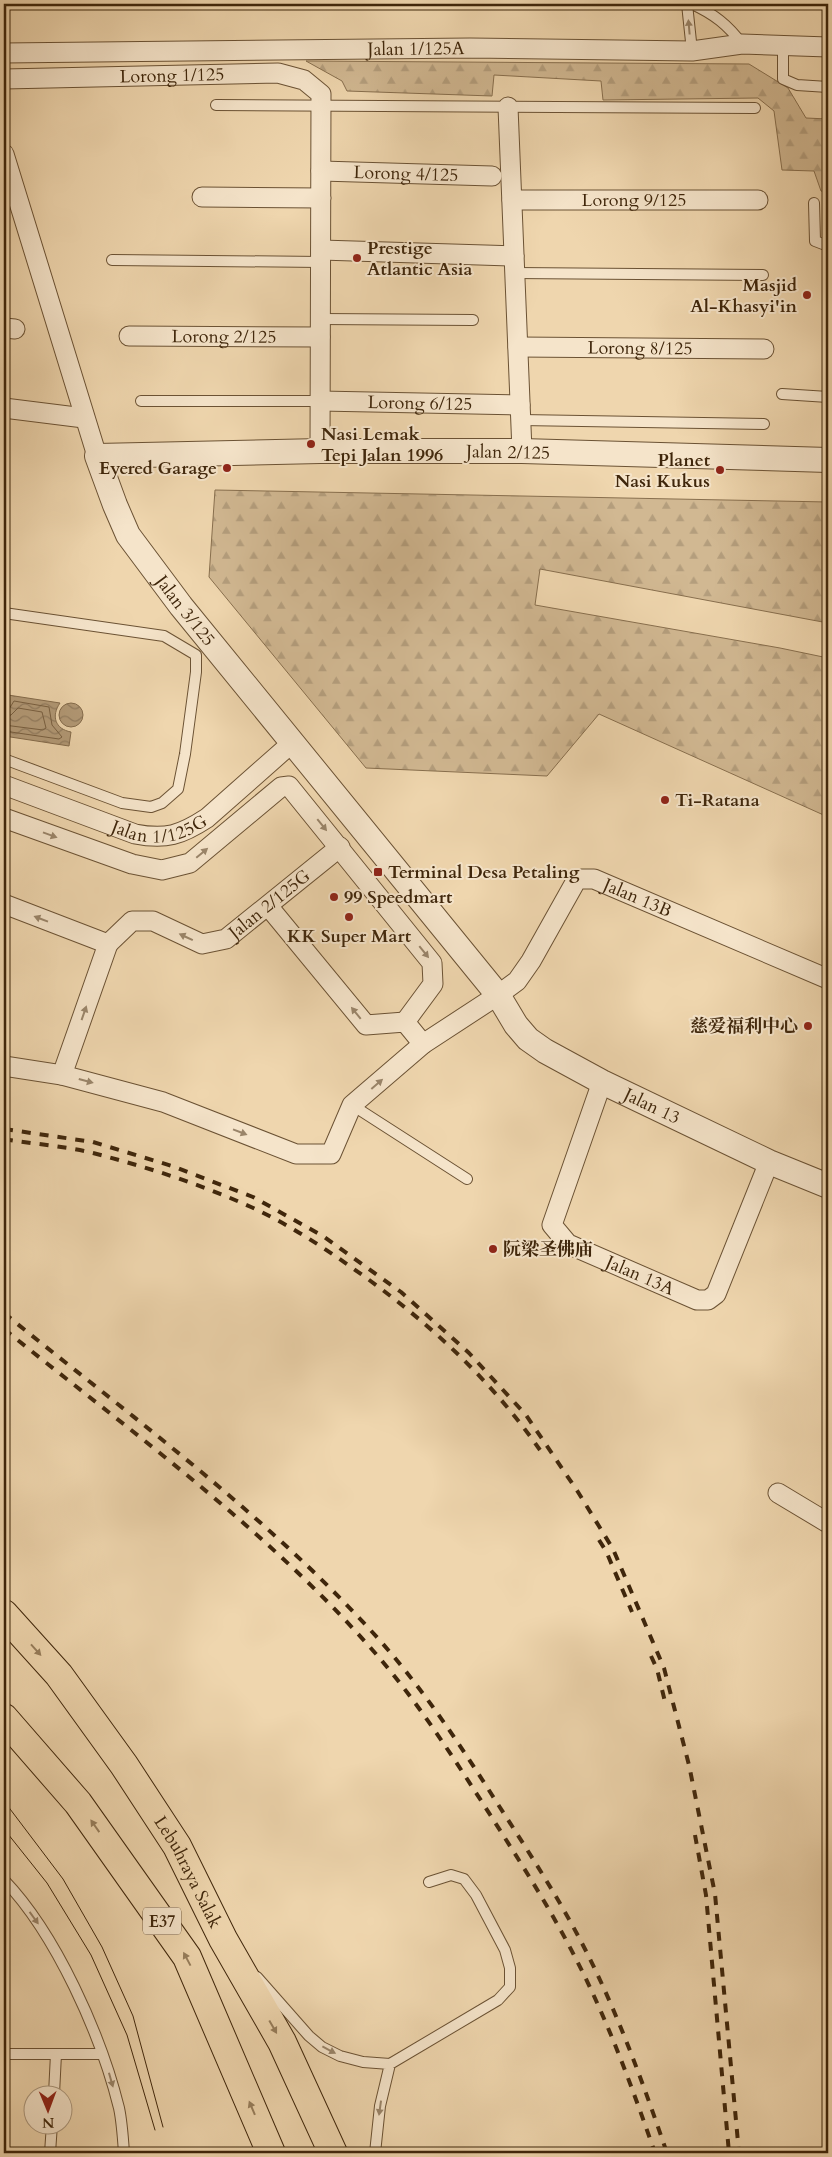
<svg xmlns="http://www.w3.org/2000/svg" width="832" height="2157" font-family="Cardo,'Noto Serif SC',serif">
	<defs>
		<pattern id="forest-firs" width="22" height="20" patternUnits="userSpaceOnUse" patternTransform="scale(1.25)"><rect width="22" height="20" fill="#d1b892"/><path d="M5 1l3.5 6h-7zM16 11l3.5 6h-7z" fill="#b49e7d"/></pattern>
		<pattern id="water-waves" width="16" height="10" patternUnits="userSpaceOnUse" patternTransform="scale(1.25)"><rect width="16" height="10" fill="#b39a77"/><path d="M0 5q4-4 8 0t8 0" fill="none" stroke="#937d60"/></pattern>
	</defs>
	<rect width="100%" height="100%" fill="#efd6ae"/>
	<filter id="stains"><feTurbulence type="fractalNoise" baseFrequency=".004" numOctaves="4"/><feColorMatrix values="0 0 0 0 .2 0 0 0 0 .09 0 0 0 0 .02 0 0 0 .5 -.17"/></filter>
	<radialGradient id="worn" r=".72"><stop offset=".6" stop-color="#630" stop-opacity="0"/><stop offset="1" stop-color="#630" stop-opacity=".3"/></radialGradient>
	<path fill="url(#forest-firs)" stroke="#886f4e" d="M306 61 749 64 788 88 806 118 828 119V193L821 191 814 171 782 170 774 111 758 98 603 100 601 81 494 75 492 96 347 91 342 81Z
		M215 490 828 502V623L540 569 535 605 780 648 828 658V817L599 714 547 776 366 768 209 577Z"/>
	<path fill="url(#water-waves)" stroke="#856c4c" d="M8 695 60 703C51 716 55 729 71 732L69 746 4 736Z
		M59 715a12 12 0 1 1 24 0a12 12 0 1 1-24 0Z"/>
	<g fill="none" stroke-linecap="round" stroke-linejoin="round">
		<path stroke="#796041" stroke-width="1" d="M4 711 9 709 14 701 49 707 52 725 62 737 59 739 4 731
			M4 717 11 715 18 708 42 712 46 728 43 730 4 725"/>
		<defs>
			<path id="service" d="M687 4 692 51
				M692 4C714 14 728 25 742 44
				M783 46V79L797 85 828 87
				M216 105 755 108
				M814 203 815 241 828 246
				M112 260 321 262
				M515 273 763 275
				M321 319 473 320
				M782 394 828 397
				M141 401H320
				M521 420 764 424
				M4 613 164 636 196 655V672L185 754 178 789 162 803 151 807 122 803 4 759
				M352 1105 467 1179
				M4 1880C56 1934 101 2035 119 2108 122 2122 123 2138 124 2153
				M257 1977 309 2036 322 2047 340 2056 363 2062 390 2064 498 2000 510 1987V1968L505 1950 476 1895 464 1879 451 1875 429 1882
				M4 2054H101
				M54 2094 56 2054
				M50 2153 52 2124
				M375 2153 380 2106 390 2064"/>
			<g id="minor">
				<path id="s1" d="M4 53 470 48 692 51 742 44 828 47"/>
				<path id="s2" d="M4 79 278 73 304 80 321 94 320 451"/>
				<path d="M508 107 522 451"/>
				<path d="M4 154 97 456"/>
				<path id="s3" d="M321 171 492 176"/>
				<path d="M202 197 321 198"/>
				<path id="s4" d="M512 200H758"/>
				<path d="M321 250 514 256"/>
				<path d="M4 328 15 329"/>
				<path id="s5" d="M129 336 320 337"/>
				<path id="s6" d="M518 347 764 349"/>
				<path id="s7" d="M320 401 520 405"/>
				<path d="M4 408 84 418"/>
				<path id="s8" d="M4 785 135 834C166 840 181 835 207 818L293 742"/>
				<path d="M4 818 132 864 162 870 190 863 281 787 289 786 432 963 433 984 405 1022"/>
				<path id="s9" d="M4 904 108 944 132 921H153L202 944 226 939 340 847"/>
				<path d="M268 906 366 1025 405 1022 423 1044"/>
				<path id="s10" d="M4 1066 62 1075 163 1102 296 1154H331L352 1105 423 1044 498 995 517 981 531 961 577 879H594L828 979"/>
				<path d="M62 1075 108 944"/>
				<path id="s11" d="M602 1082 552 1225 568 1244 697 1300H708L716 1294 769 1162"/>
				<path d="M778 1493 828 1523"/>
			</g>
			<g id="tertiary">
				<path id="s12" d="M828 460 522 451H320L97 456 115 505 128 535 181 606 498 995 516 1025 528 1039 545 1051 602 1082 769 1162 828 1186"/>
			</g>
			<g id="trunk">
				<path id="s13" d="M4 1614 59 1675 124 1765 177 1846 223 1939 282 2042 333 2153"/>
				<path d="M4 1718 78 1803 187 1957 271 2153"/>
			</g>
		</defs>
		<use href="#service" stroke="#6b5234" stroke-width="12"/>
		<use href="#minor" stroke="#6b5234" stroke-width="21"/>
		<use href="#tertiary" stroke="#6b5234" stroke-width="26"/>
		<use href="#trunk" stroke="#3f260b" stroke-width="30"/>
		<use href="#service" stroke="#f5e4ca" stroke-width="10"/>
		<use href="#minor" stroke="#f5e4ca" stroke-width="19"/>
		<use href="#tertiary" stroke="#f5e4ca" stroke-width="24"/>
		<use href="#trunk" stroke="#efd6ae" stroke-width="28"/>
		<path stroke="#3f260b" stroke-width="1" d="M4 1801 63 1879 102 1947 133 2016 163 2127
			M4 1829 47 1883 91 1955 127 2035 155 2130"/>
		<path stroke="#3f260b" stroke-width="4" stroke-dasharray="9 9" stroke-linecap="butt" d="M4 1129 93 1142 172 1166 253 1197 323 1236 401 1292 469 1353 526 1415 578 1492 613 1549 664 1668 689 1765 715 1894 739 2153
			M4 1139C33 1144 64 1146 93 1153 147 1167 200 1184 251 1207 286 1223 320 1245 351 1267 424 1318 489 1377 540 1450
			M4 1313C134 1419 272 1519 383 1644 424 1691 459 1743 492 1795 526 1848 560 1899 588 1955 620 2019 644 2086 667 2153
			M4 1329C130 1431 269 1531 376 1654 416 1700 449 1751 482 1802 515 1854 548 1904 576 1959 608 2021 632 2087 655 2153
			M599 1540 606 1551 632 1612
			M651 1656 657 1669 666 1706
			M695 1835 706 1895 729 2153"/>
	</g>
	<defs><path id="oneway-solid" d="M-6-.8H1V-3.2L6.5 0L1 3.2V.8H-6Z" transform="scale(1.25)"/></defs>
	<g fill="#9a856a">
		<use href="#oneway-solid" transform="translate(689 27) rotate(-95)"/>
		<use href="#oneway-solid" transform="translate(322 825) rotate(51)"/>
		<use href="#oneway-solid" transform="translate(50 835) rotate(20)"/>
		<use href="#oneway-solid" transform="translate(202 853) rotate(-40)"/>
		<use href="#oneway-solid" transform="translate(41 919) rotate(-159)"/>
		<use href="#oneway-solid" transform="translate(186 937) rotate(-155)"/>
		<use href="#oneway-solid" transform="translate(424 952) rotate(51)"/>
		<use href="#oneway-solid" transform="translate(84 1013) rotate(-71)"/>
		<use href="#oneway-solid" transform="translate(356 1013) rotate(-129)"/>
		<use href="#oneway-solid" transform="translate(86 1081) rotate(15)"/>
		<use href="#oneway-solid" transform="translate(377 1084) rotate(-41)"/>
		<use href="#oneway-solid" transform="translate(240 1132) rotate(21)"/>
		<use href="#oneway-solid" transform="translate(34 1918) rotate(54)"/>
		<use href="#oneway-solid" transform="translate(329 2050) rotate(28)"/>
		<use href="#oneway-solid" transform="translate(111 2080) rotate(74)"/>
		<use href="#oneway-solid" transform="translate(380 2108) rotate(98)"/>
	</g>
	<g fill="#977e5c">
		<use href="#oneway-solid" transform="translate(36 1650) rotate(48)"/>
		<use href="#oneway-solid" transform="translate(95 1826) rotate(-125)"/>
		<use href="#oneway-solid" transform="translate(187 1959) rotate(-118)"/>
		<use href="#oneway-solid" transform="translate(273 2027) rotate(60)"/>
		<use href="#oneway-solid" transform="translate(252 2108) rotate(-113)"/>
	</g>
	<g fill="#8f2418" stroke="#f5e4ca" stroke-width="2">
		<circle cx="357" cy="258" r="5"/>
		<circle cx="807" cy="295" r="5"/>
		<circle cx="311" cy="444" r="5"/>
		<circle cx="227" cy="468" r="5"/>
		<circle cx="720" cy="470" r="5"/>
		<circle cx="665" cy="800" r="5"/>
		<rect x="373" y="867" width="10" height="10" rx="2.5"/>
		<circle cx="334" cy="897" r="5"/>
		<circle cx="349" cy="917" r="5"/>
		<circle cx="808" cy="1026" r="5"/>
		<circle cx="493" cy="1249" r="5"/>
	</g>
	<g text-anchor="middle" stroke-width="4" stroke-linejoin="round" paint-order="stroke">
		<rect fill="#f5e4ca" stroke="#765f44" stroke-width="1" x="143" y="1907.5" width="38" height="27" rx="4"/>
		<g font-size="16" font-weight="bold" fill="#3f260b">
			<text x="162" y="1927">E37</text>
		</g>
		<g font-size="18" fill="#3f260b" stroke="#f5e4ca">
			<text dy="6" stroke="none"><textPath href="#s1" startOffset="412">Jalan 1/125A</textPath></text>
			<text dy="6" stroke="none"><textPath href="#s2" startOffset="168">Lorong 1/125</textPath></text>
			<text dy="6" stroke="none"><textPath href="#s3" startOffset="85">Lorong 4/125</textPath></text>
			<text dy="6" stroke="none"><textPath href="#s4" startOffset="122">Lorong 9/125</textPath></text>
			<text dy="6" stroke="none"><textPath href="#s5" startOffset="95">Lorong 2/125</textPath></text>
			<text dy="6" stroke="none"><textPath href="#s6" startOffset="122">Lorong 8/125</textPath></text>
			<text dy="6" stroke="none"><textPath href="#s7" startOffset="100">Lorong 6/125</textPath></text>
			<text transform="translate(508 452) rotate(1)" y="6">Jalan 2/125</text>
			<text dy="6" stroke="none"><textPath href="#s12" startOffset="911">Jalan 3/125</textPath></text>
			<text dy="6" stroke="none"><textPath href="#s8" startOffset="165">Jalan 1/125G</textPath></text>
			<text dy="6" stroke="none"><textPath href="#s10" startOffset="784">Jalan 13B</textPath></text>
			<text dy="6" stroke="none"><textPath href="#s9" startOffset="300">Jalan 2/125G</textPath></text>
			<text dy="6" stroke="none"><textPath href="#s12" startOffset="1601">Jalan 13</textPath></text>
			<text dy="6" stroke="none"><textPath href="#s11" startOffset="255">Jalan 13A</textPath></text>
			<text dy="6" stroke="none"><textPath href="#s13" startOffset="318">Lebuhraya Salak</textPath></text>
		</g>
		<g font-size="18" font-weight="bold" fill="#3f260b" stroke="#f5e4ca" text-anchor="start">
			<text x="367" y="254">Prestige<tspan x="367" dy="21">Atlantic Asia</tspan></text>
			<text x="797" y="291" text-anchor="end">Masjid<tspan x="797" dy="21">Al-Khasyi'in</tspan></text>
			<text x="321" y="440">Nasi Lemak<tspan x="321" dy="21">Tepi Jalan 1996</tspan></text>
			<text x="710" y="466" text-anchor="end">Planet<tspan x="710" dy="21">Nasi Kukus</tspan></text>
			<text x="217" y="474" text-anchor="end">Eyered Garage</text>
			<text x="675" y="806">Ti-Ratana</text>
			<text x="388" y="878">Terminal Desa Petaling</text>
			<text x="344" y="903">99 Speedmart</text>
			<text x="349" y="942" text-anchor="middle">KK Super Mart</text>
			<text x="798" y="1032" text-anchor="end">慈爱福利中心</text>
			<text x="503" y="1255">阮梁圣佛庙</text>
		</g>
	</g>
	<rect width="832" height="2157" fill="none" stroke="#efd6ae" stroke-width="20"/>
	<rect x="5" y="5" width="822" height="2147" fill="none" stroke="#3f260b" stroke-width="2.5"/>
	<rect x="10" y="10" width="812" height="2137" fill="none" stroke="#3f260b"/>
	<g transform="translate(48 2110) rotate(179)"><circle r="24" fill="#f5e4ca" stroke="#ac987e"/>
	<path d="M0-4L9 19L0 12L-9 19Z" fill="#8f2418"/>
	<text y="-8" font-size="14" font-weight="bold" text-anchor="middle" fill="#3f260b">N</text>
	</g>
	<rect width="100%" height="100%" filter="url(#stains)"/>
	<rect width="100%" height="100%" fill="url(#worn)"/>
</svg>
